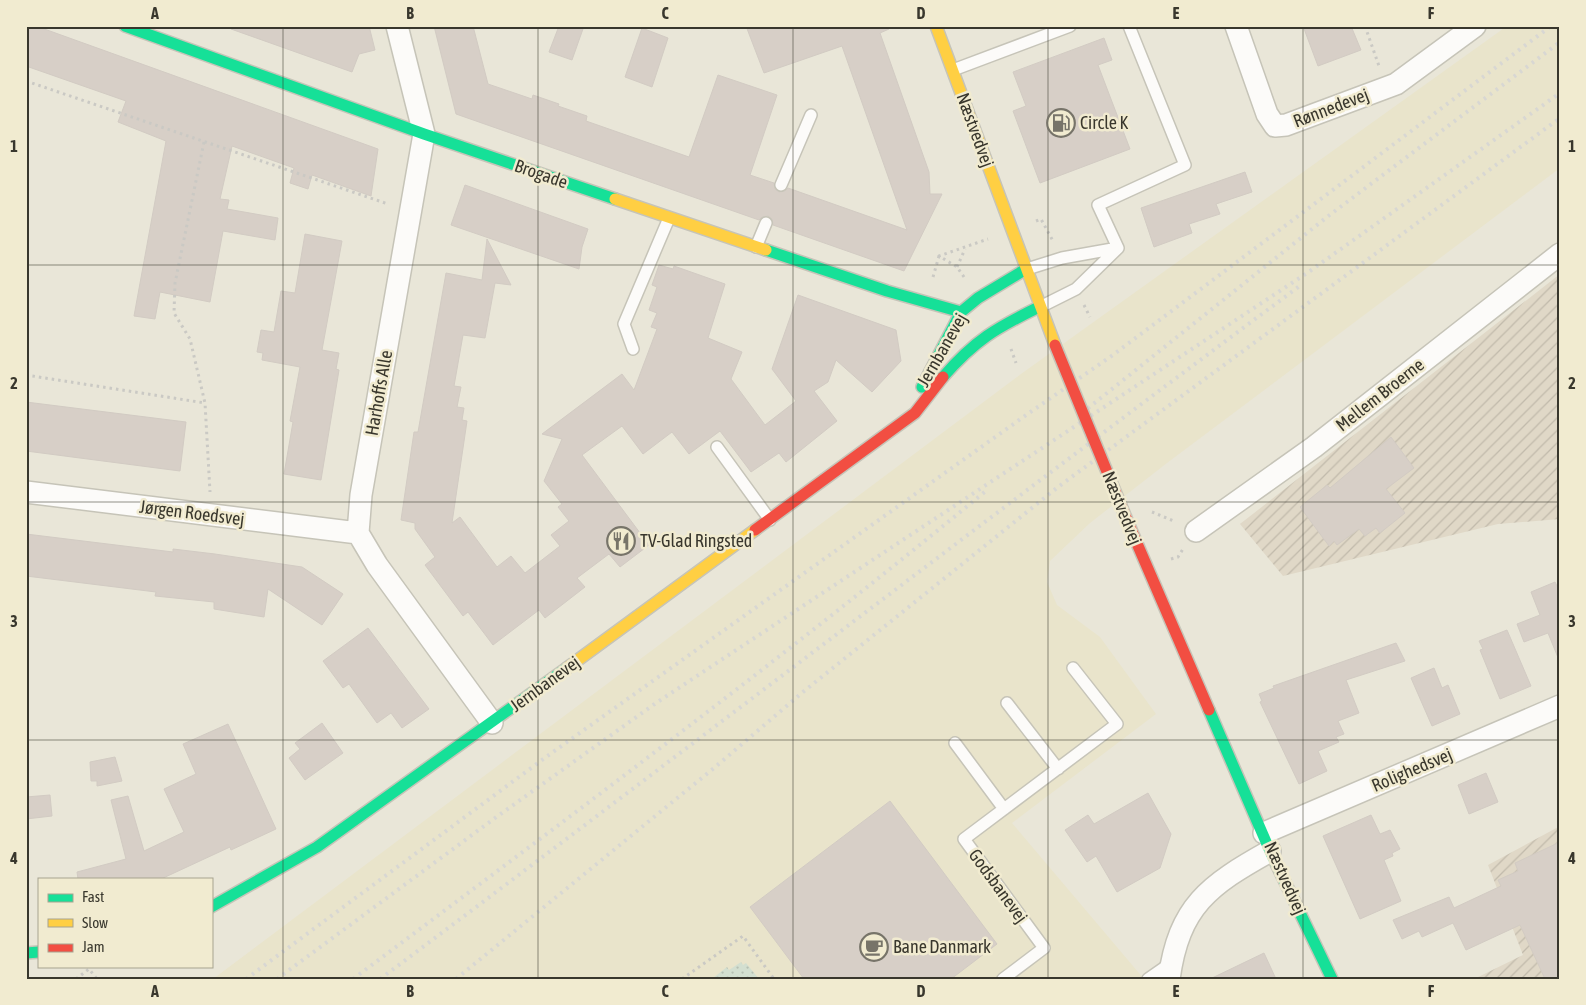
<svg xmlns="http://www.w3.org/2000/svg" width="1586" height="1005" font-family="'Asap Condensed',sans-serif">
	<defs>
		<pattern id="industrial-furrows" width="10" height="10" patternUnits="userSpaceOnUse" patternTransform="scale(1.25)"><rect width="10" height="10" fill="#e0d8c7"/><path d="M-1 1l2-2M0 10L10 0M9 11l2-2" fill="none" stroke="#c1baab"/></pattern>
		<pattern id="grass-dots" width="8" height="8" patternUnits="userSpaceOnUse" patternTransform="scale(1.25)"><rect width="8" height="8" fill="#d3dfd0"/><path d="M2 2h.1M6 6h.1" fill="none" stroke="#b6c0b3" stroke-width="1.8" stroke-linecap="round"/></pattern>
	</defs>
	<rect width="100%" height="100%" fill="#e9e6d8"/>
	<path fill="#e9e4cb" d="M1507 26H1560V168L1167 463 1090 523 1050 561 1047 582 1057 605 1100 637 1156 714 1012 823 1144 979H213L1021 374Z"/>
	<path fill="url(#industrial-furrows)" d="M1560 274V519L1498 524 1283 576 1240 524Z
		M1560 826V979H1474L1523 955 1488 865Z"/>
	<path fill="url(#grass-dots)" d="M741 962 743 965 746 963 759 979 713 978 727 967 729 970Z"/>
	<path fill="#d7cfc7" stroke="#d2cbc3" d="M26 26H36L378 149 371 196 312 175 308 189 290 183 294 168 232 146 220 199 229 200 227 209 278 218 275 240 223 231 210 302 160 292 155 319 134 316 166 141 118 122 126 101 26 66Z
		M231 26H369L375 50 359 54 352 72 231 29Z
		M434 26H473L488 84 532 99 533 95 559 104 558 106 587 116 586 121 689 157 718 75 777 95 750 175 774 183 775 189 779 192 785 191 788 188 907 230 842 46 764 73 746 26H889V29L880 33 929 172 930 194H942L904 271 773 225 772 219 768 216 762 217 759 220 456 114Z
		M559 26H584L572 60 549 52Z
		M1303 26H1351L1361 50 1318 66Z
		M642 28 668 38 652 87 625 77Z
		M1104 38 1112 60 1098 65 1130 149 1040 183 1013 111 1026 106 1013 72Z
		M1245 172 1252 192 1216 204 1220 214 1189 224 1192 233 1154 247 1141 208Z
		M465 185 588 229 582 247 579 269 451 225Z
		M305 234 342 241 322 350 339 353 336 369 339 370 321 480 284 474 293 422 290 421 300 367 262 360 263 353 257 352 261 330 274 332 281 291 295 293Z
		M487 239 511 285 495 283 485 338 463 335 454 386 461 387 457 407 464 408 462 420 467 421 452 523 460 517 497 567 511 556 525 573 560 546 551 535 569 521 558 507 562 504 544 481 562 439 542 434 622 374 634 390 657 329 651 327 657 313 649 310 657 287 652 285 659 265 673 269 674 266 725 284 708 338 742 352 731 379 765 425 796 401 772 369 798 295 896 330 901 361 872 392 836 360 828 382 814 391 837 421 786 462 779 453 751 472 720 431 689 454 672 432 643 454 622 426 582 455 649 545 620 567 609 554 577 578 585 587 545 618 539 610 493 645 468 612 463 616 425 565 435 557 415 529V523L401 520 414 432H418L446 273 482 280Z
		M26 402 186 422 180 471 26 451Z
		M1391 437 1414 468 1386 489 1405 513 1380 533 1376 528 1365 536 1359 529 1337 545 1334 541 1329 546 1300 507 1327 485 1330 488Z
		M26 534 173 552V549L215 554 302 567 343 594 322 625 268 589 264 617 214 609V602L155 596 156 592 26 576Z
		M1555 582 1560 592 1559 660 1548 633 1524 642 1517 624 1540 615 1531 592Z
		M368 628 429 709 402 728 391 713 377 723 349 684 343 688 323 661Z
		M1507 630 1531 686 1500 699 1480 650 1483 649 1479 641Z
		M1396 643 1405 661 1346 680 1359 713 1338 721 1344 734 1336 737 1339 742 1318 751 1327 771 1299 784 1260 702 1262 701 1259 694 1274 688 1273 686Z
		M1434 668 1442 688 1448 685 1460 714 1432 726 1411 678Z
		M322 723 343 753 305 780 289 758 300 749 295 743Z
		M228 724 276 829 231 850 230 847 161 879H78L77 872 126 859 111 800 128 796 144 851 184 832 164 789 196 774 183 744Z
		M115 757 122 781 97 786V781H91L90 762Z
		M1486 773 1498 802 1469 814 1458 785Z
		M1148 793 1171 834 1160 868 1117 892 1096 856 1087 862 1065 830 1088 815 1094 824Z
		M50 795 52 816 26 819V797Z
		M890 801 997 944 951 979H804L750 907Z
		M1371 815 1380 834 1390 830 1400 849 1392 853 1393 856 1384 860 1401 901 1360 919 1323 836Z
		M1560 842V979H1545L1520 925 1466 950 1453 923 1422 937 1419 931 1402 939 1393 920 1449 897 1454 908 1501 886 1498 880 1518 871 1515 863Z
		M1264 953 1276 979H1210Z"/>
	<g fill="none" stroke-linecap="round" stroke-linejoin="round">
		<defs>
			<path id="lane" d="M953 70 1070 26
				M781 185 811 115
				M756 247 766 223
				M1118 248 1098 205 1185 165 1129 26
				M1027 269 1062 258 1118 248
				M1040 307 1076 289 1118 248
				M633 349 624 324 669 218
				M717 447 770 520
				M1007 703 1058 769
				M955 743 1004 809
				M1003 979 1044 948 964 839 1117 724 1073 668
				M1148 979 1171 963"/>
			<path id="street" d="M397 26 424 134 361 495 358 533 377 565 492 723
				M1236 26 1267 114 1275 126 1286 125 1396 84 1475 26
				M26 492 358 533
				M1196 531 1314 447 1560 254
				M1264 833 1560 706
				M1169 979C1179 906 1209 885 1270 851"/>
			<path id="fast" d="M125 26 424 134 615 199
				M766 250 887 291 961 312
				M943 377C975 340 996 328 1039 307
				M922 387 961 312 978 298 1026 269
				M1209 710 1270 851 1332 979
				M211 907 317 847 567 668
				M26 953 39 952"/>
			<path id="slow" d="M936 26 1055 345
				M615 199 766 250
				M567 668 755 530"/>
			<path id="jam" d="M1126 518 1209 710
				M755 530 915 413 943 377"/>
		</defs>
		<use href="#lane" stroke="#c6c4b8" stroke-width="14"/>
		<use href="#street" stroke="#c6c4b8" stroke-width="24"/>
		<use href="#fast" stroke="#c6c4b8" stroke-width="14"/>
		<use href="#slow" stroke="#c6c4b8" stroke-width="14"/>
		<use href="#jam" stroke="#c6c4b8" stroke-width="14"/>
		<path stroke="#cac9c4" stroke-width="3" stroke-dasharray="2.5 4" stroke-linecap="butt" d="M1365 26 1379 66
			M26 81 388 204
			M204 142 175 283 174 313 190 339 205 403 210 492
			M1036 221 1041 219 1053 241
			M957 267 965 249
			M933 277 939 256
			M964 277 957 267 939 256 988 239
			M1084 305 1090 317
			M1011 349 1016 363
			M26 375 205 403
			M1152 512 1176 522
			M1171 559 1178 557 1183 549
			M76 979 89 969 97 979
			M682 979 743 936 774 979"/>
		<use href="#lane" stroke="#fcfbf9" stroke-width="11"/>
		<use href="#street" stroke="#fcfbf9" stroke-width="21"/>
		<use href="#fast" stroke="#16e098" stroke-width="11"/>
		<use href="#slow" stroke="#ffcf43" stroke-width="11"/>
		<use href="#jam" stroke="#f24e42" stroke-width="11"/>
		<path stroke="#d8d7d3" stroke-width="4" stroke-dasharray="2.5 5" stroke-linecap="butt" d="M1082 413 1327 217 1560 42
			M246 979 546 757 1029 413 1113 355 1551 26
			M277 979 495 818 656 703 1310 271 1560 93
			M353 979C567 819 781 660 987 490
			M380 979C688 749 992 514 1301 285
			M456 979 714 768 803 692 1058 487 1560 118"/>
		<defs>
			<path id="jam-bridge" d="M1055 345 1126 518"/>
		</defs>
		<use href="#jam-bridge" stroke="#c6c4b8" stroke-width="14" stroke-linecap="butt"/>
		<use href="#jam-bridge" stroke="#f24e42" stroke-width="11"/>
	</g>
	<path fill="none" stroke="#39372d" stroke-width="1" stroke-opacity="0.55" d="M283 26V979M538 26V979M793 26V979M1048 26V979M1303 26V979M26 265H1560M26 502H1560M26 740H1560"/>
	<defs>
		<symbol id="fuel-ring" viewBox="-11 -11 22 22"><circle r="9.5" fill="#f1ebd0" stroke="#777469" stroke-width="1.5"/><path d="M-5.5-6h7V0h2V4h1.3V-2.5L3-4.5l.8-.8L6-3V5H2.5V1h-1V6h-7ZM-4.2-4.7v3.2H.2V-4.7Z" fill="#777469"/></symbol>
		<symbol id="restaurant-ring" viewBox="-11 -11 22 22"><circle r="9.5" fill="#f1ebd0" stroke="#777469" stroke-width="1.5"/><path d="M-5-6h1v4h1v-4h1v4h1v-4h1v5L-1.5 .5V6h-2V.5L-5-1ZM5-6V6H3V1.5H1.5Q1.5-4 5-6Z" fill="#777469"/></symbol>
		<symbol id="cafe-ring" viewBox="-11 -11 22 22"><circle r="9.5" fill="#f1ebd0" stroke="#777469" stroke-width="1.5"/><path d="M-5.5-4.5H6V0H3Q3 3.5 0 3.5H-2.5Q-5.5 3.5-5.5 0ZM3-3.2v2h1.7v-2ZM-6 4.5H4V6H-6Z" fill="#777469"/></symbol>
	</defs>
	<g fill-rule="evenodd">
		<use href="#fuel-ring" x="1045" y="107" width="32" height="32"/>
		<use href="#restaurant-ring" x="605" y="525" width="32" height="32"/>
		<use href="#cafe-ring" x="858" y="931" width="32" height="32"/>
	</g>
	<g text-anchor="middle" stroke-width="5" stroke-linejoin="round" paint-order="stroke">
		<g font-size="18" fill="#39372d" stroke="#f1ebd0">
			<text transform="translate(1331 108) rotate(-21)" y="6">Rønnedevej</text>
			<text transform="translate(975 130) rotate(70)" y="6">Næstvedvej</text>
			<text transform="translate(541 174) rotate(19)" y="6">Brogade</text>
			<text transform="translate(942 350) rotate(-60)" y="6">Jernbanevej</text>
			<text transform="translate(379 393) rotate(-80)" y="6">Harhoffs Alle</text>
			<text transform="translate(1380 395) rotate(-38)" y="6">Mellem Broerne</text>
			<text transform="translate(1122 508) rotate(68)" y="6">Næstvedvej</text>
			<text transform="translate(192 513) rotate(7)" y="6">Jørgen Roedsvej</text>
			<text transform="translate(545 684) rotate(-36)" y="6">Jernbanevej</text>
			<text transform="translate(1412 770) rotate(-23)" y="6">Rolighedsvej</text>
			<text transform="translate(1285 878) rotate(66)" y="6">Næstvedvej</text>
			<text transform="translate(998 886) rotate(54)" y="6">Godsbanevej</text>
		</g>
		<g font-size="18" fill="#39372d" stroke="#f1ebd0" text-anchor="start">
			<text x="1080" y="129">Circle K</text>
			<text x="640" y="547">TV-Glad Ringsted</text>
			<text x="893" y="953">Bane Danmark</text>
		</g>
	</g>
	<rect width="1586" height="1005" fill="none" stroke="#f1ebd0" stroke-width="55"/>
	<rect x="38" y="878" width="175" height="90" fill="#f1ebd0" stroke="#a7a38f"/>
	<rect x="48" y="894" width="25" height="8" fill="#16e098" stroke="#a7a38f"/>
	<text x="82" y="902" font-size="15" fill="#39372d">Fast</text>
	<rect x="48" y="919" width="25" height="8" fill="#ffcf43" stroke="#a7a38f"/>
	<text x="82" y="928" font-size="15" fill="#39372d">Slow</text>
	<rect x="48" y="944" width="25" height="8" fill="#f24e42" stroke="#a7a38f"/>
	<text x="82" y="952" font-size="15" fill="#39372d">Jam</text>
	<rect x="28" y="28" width="1530" height="950" fill="none" stroke="#39372d" stroke-width="2"/>
	<g font-size="16" text-anchor="middle" font-weight="bold" fill="#39372d">
		<text x="155" y="19">A</text>
		<text x="410" y="19">B</text>
		<text x="665" y="19">C</text>
		<text x="921" y="19">D</text>
		<text x="1176" y="19">E</text>
		<text x="1431" y="19">F</text>
		<text x="14" y="152">1</text>
		<text x="1572" y="152">1</text>
		<text x="14" y="389">2</text>
		<text x="1572" y="389">2</text>
		<text x="14" y="627">3</text>
		<text x="1572" y="627">3</text>
		<text x="14" y="864">4</text>
		<text x="1572" y="864">4</text>
		<text x="155" y="997">A</text>
		<text x="410" y="997">B</text>
		<text x="665" y="997">C</text>
		<text x="921" y="997">D</text>
		<text x="1176" y="997">E</text>
		<text x="1431" y="997">F</text>
	</g>
</svg>
